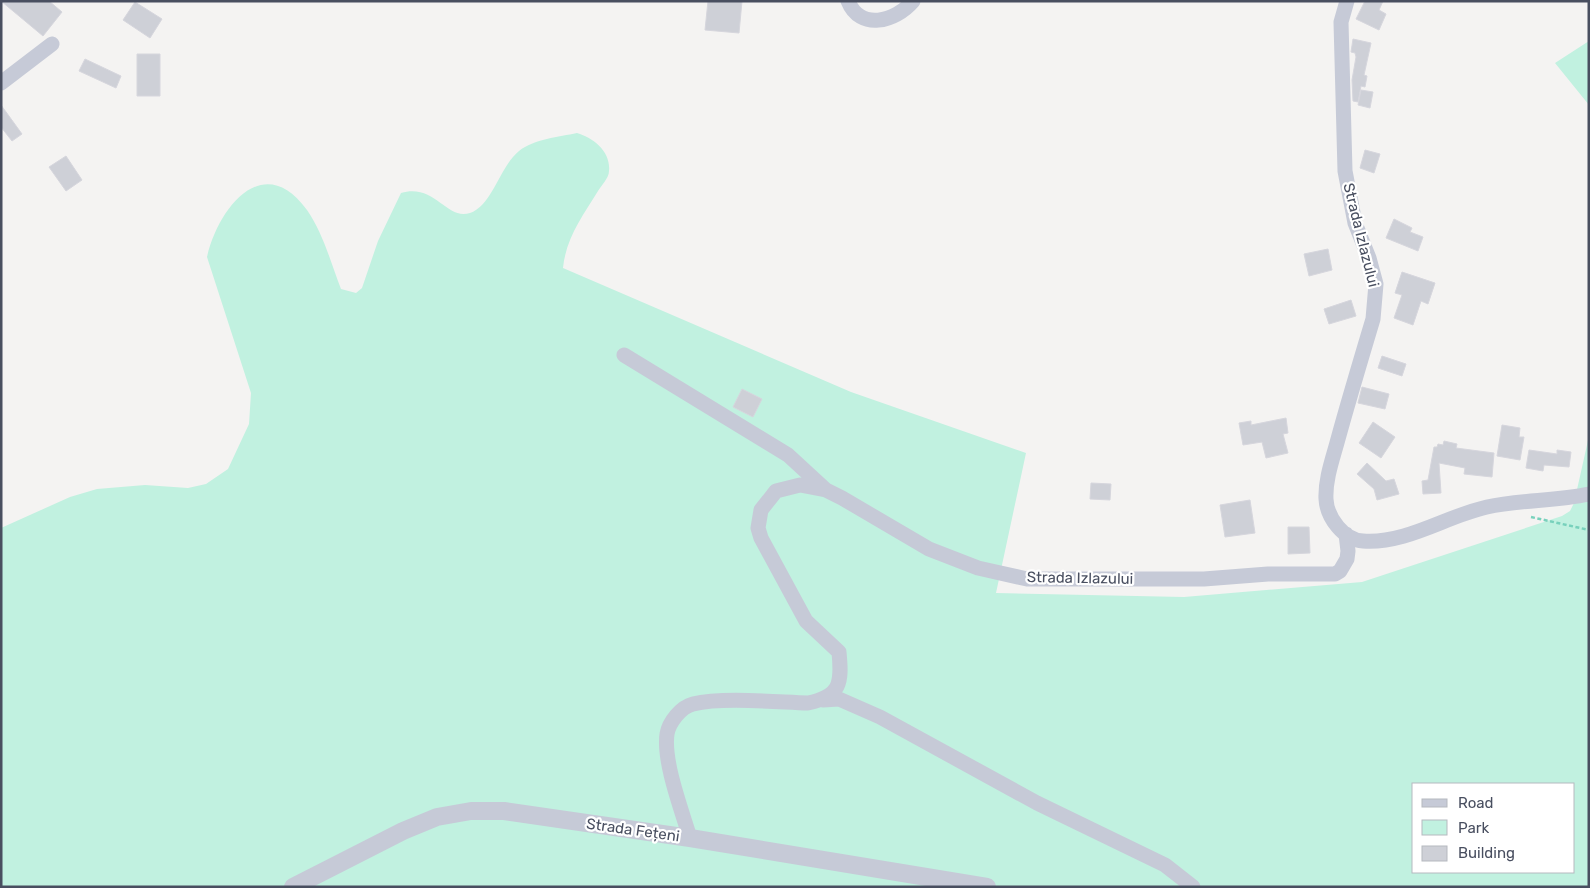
<svg xmlns="http://www.w3.org/2000/svg" width="1590" height="888" font-family="Rubik,sans-serif">
	<rect width="100%" height="100%" fill="#f4f3f2"/>
	<path fill="#c1f1e0" fill-rule="evenodd" d="M1589 41V105L1555 63Z
		M577 133C594 138 611 152 609 171 609 178 601 186 598 191 582 217 566 238 563 268L851 392 1026 453 996 593 1184 597 1362 582 1562 516 1570 511 1574 503 1589 436V887H1V528L70 497 97 489 145 485 188 488 206 484 228 469 249 424 251 393 207 257C218 209 263 149 307 210 323 233 331 263 341 289L356 293 362 288 378 241 401 193C435 183 447 221 470 213 492 206 500 166 519 151 534 139 559 137 577 133ZM1414 784H1574V872H1414Z"/>
	<path fill="#ced0d7" stroke="#d6d6dd" d="M1 1H49L62 12 43 36Z
		M708 1H742L739 33 705 30Z
		M1365 1H1383L1379 10 1386 14 1379 30 1356 19Z
		M135 2 162 19 150 38 123 20Z
		M1353 39 1371 43 1364 75 1367 76 1365 87 1361 86 1358 102 1353 101 1352 80 1356 57 1355 53 1351 52Z
		M137 54H160V96H137Z
		M85 59 121 76 116 88 79 71Z
		M1361 90 1373 92 1370 108 1358 105Z
		M1 105 22 134 12 141 1 127Z
		M1365 150 1380 154 1374 173 1360 168Z
		M66 156 82 180 66 191 49 167Z
		M1394 219 1412 228 1410 232 1423 237 1418 251 1386 238Z
		M1328 249 1332 270 1309 276 1304 254Z
		M1402 272 1435 283 1428 304 1421 301 1413 325 1394 318 1402 295 1395 293Z
		M1351 300 1356 316 1329 324 1324 309Z
		M1382 356 1406 364 1402 376 1378 368Z
		M1362 387 1389 394 1385 409 1358 403Z
		M742 389 762 399 753 417 733 407Z
		M1286 418 1288 433 1283 434 1288 453 1266 458 1262 442 1243 445 1239 423 1251 421V425Z
		M1373 422 1395 437 1381 458 1359 443Z
		M1502 425 1520 428 1519 437H1524L1520 460 1497 456Z
		M1444 441 1457 444 1456 448 1494 453 1492 477 1464 474 1465 468 1439 463 1441 493 1423 494 1422 481 1428 480 1434 447H1437L1438 444 1443 445Z
		M1529 450 1557 454V450L1571 452 1569 467 1544 465 1543 471 1526 468Z
		M1367 463 1386 481 1394 479 1399 494 1377 500 1374 489 1357 474Z
		M1091 483 1111 484 1110 500 1090 499Z
		M1250 500 1255 533 1225 537 1220 505Z
		M1288 527H1309L1310 553 1288 554Z"/>
	<g fill="none" stroke-linecap="round" stroke-linejoin="round">
		<path stroke="#78d1bc" stroke-width="2.5" stroke-dasharray="4 2.5" stroke-linecap="butt" d="M1531 517 1589 530"/>
		<path stroke="#c6cad7" stroke-width="15" d="M848 1C860 31 895 22 913 1
			M1347 1 1341 22 1345 171 1355 223 1369 258 1376 284 1373 319C1361 359 1349 399 1338 439 1333 458 1325 479 1326 499 1327 518 1344 540 1363 541 1407 544 1446 516 1487 507 1520 500 1555 501 1589 494
			M1 83 52 44
			M624 355 788 455 826 490
			M823 700 839 699 880 717 1037 803 1165 865 1193 887
			M690 838C682 811 663 762 667 734 669 722 681 707 693 704 722 697 776 702 808 703 841 696 842 683 839 652L806 621 761 538 758 528 761 510 776 491 800 485 826 490 842 498 929 549 978 568 1027 579H1204L1268 574H1335L1340 571 1347 559 1348 551 1346 534"/>
		<path stroke="#c6cad7" stroke-width="18" d="M293 887 403 831 437 817 471 811H504L690 838 987 887"/>
	</g>
	<g text-anchor="middle" stroke-width="4.5" stroke-linejoin="round" paint-order="stroke">
		<g font-size="15" fill="#494f60" stroke="#fff">
			<text transform="translate(1361 235) rotate(76)" y="5">Strada Izlazului</text>
			<text transform="translate(1080 578) rotate(1)" y="5">Strada Izlazului</text>
			<text transform="translate(633 830) rotate(8)" y="5">Strada Fețeni</text>
		</g>
	</g>
	<rect width="1590" height="888" fill="none" stroke="#494f60" stroke-width="5"/>
	<rect x="1412" y="783" width="162" height="90" fill="#ffffff" stroke="#b6b9bf"/>
	<rect x="1422" y="799" width="25" height="8" fill="#c6cad7" stroke="#b6b9bf"/>
	<text x="1458" y="808" font-size="15" fill="#494f60">Road</text>
	<rect x="1422" y="820" width="25" height="15" fill="#c1f1e0" stroke="#b6b9bf"/>
	<text x="1458" y="833" font-size="15" fill="#494f60">Park</text>
	<rect x="1422" y="846" width="25" height="15" fill="#ced0d7" stroke="#b6b9bf"/>
	<text x="1458" y="858" font-size="15" fill="#494f60">Building</text>
</svg>
